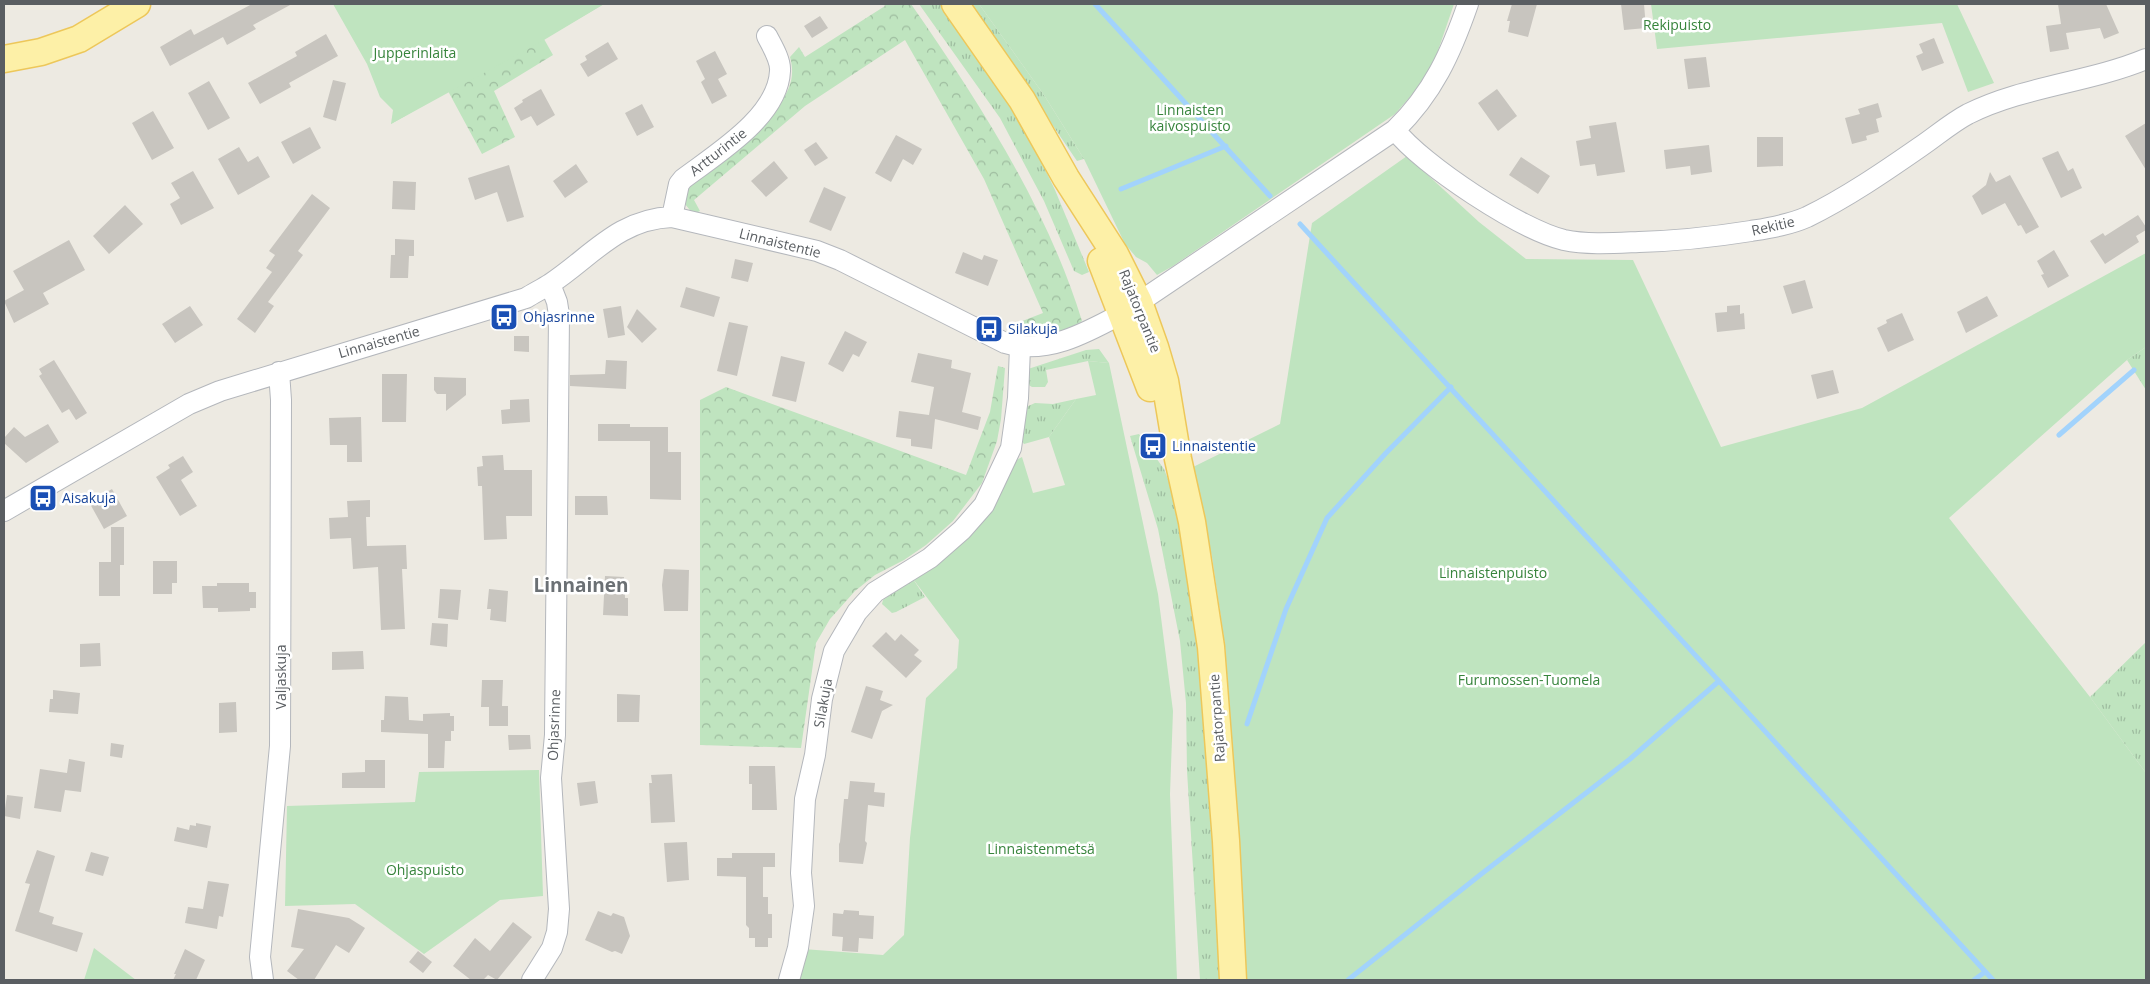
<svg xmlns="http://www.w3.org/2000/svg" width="2150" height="984" font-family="'Open Sans',sans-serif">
	<defs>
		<pattern id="grass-tufts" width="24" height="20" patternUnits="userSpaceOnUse" patternTransform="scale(1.25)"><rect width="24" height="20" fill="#bfe4bf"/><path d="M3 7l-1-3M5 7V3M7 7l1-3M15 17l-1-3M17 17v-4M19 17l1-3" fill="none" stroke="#9ebc9f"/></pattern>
		<pattern id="forest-crowns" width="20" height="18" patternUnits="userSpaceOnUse" patternTransform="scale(1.25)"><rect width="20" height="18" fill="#bfe4bf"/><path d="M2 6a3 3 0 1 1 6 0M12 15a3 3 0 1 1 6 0" fill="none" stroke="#9ebc9f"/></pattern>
	</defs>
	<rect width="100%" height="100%" fill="#edeae2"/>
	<path fill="url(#grass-tufts)" d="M919 4H945L1013 103 1055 190 1089 272 1082 275 1074 271 1044 201 1000 118Z
		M970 4H979L1044 95 1084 159 1077 161Z
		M2146 347V390L2127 360Z
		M1099 349 1109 363 1088 361 1046 370 1048 382 1045 387H1032L1027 384 1028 369 1086 350Z
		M1076 399 1049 437 1024 444 1020 439 1026 407 1035 403 1053 404Z
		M1139 434 1164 469 1175 497 1201 640 1222 980H1200L1187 771 1186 703 1180 641 1158 529 1130 436Z
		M913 579 925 597 896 612 892 613 882 604 883 600Z
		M2146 642V773L2090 697Z"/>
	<path fill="url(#forest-crowns)" d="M604 4 544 39 553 55 494 91 515 137 482 154 448 91 391 124 410 93Z
		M884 4H911C979 102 1047 207 1082 321 1057 339 1044 338 1014 337L1012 330 1015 324 1043 313 984 179 905 40 805 106 694 200 700 211 693 214 685 204V184L779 104C791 89 795 75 790 57L799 47 805 57 885 6Z
		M998 366 1005 368 1001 419 997 441 982 483 953 521 926 545 904 560 875 575 855 591 830 619 816 643 801 748 700 745V400L726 387 966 475 990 412Z"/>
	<path fill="#bfe4bf" d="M333 4H604L544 40 391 124 393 110 380 97 367 64Z
		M979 4H1454L1430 74 1395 114 1173 266 1157 275 1147 263 1136 257 1125 244 1084 159 1044 95Z
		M1651 4H1957L1994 83 1968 92 1942 23 1657 49Z
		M1407 156 1479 222 1526 259 1633 260 1721 447 1862 408 2146 253V347L2127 360 1949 518 2090 697 2146 773V980H1245L1234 769 1225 646 1212 557 1191 468 1280 424 1312 223Z
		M1088 361 1109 363 1158 594 1173 711 1170 794 1177 980H794L803 949 883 955 904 935 910 838 926 698 957 668 959 640 913 579 1013 462 1022 457 1033 493 1065 485 1049 437 1076 399 1096 395Z
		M539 770 543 896 500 900 424 954 355 904 285 906 287 806 415 802 419 772Z
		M94 948 136 980H84Z"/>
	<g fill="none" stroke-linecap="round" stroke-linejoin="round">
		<path stroke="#a2d3fc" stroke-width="5" d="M1095 4 1270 196
			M1121 189 1226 146
			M1300 224 1993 980
			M2059 435 2134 370
			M1247 724 1286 609 1327 518 1386 453 1451 387
			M1348 980 1480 875 1630 759 1719 681
			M1974 980 1985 972"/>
	</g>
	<path fill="#c8c5bf" d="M252 4H292L253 25 256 29 227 45 223 37 170 66 160 47 191 29 194 35Z
		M1512 4H1537L1528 37 1508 32 1510 21H1507Z
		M1621 4H1644L1646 28 1624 30Z
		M2058 4H2106L2119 33 2104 39 2100 28 2066 33 2069 49 2050 52 2046 26 2061 24Z
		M820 16 828 28 812 38 804 26Z
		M326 34 338 56 289 83 291 87 260 104 248 83 297 56 295 52Z
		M1934 38 1944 63 1922 71 1916 56 1923 53 1919 44Z
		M608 42 618 59 588 77 580 64 587 60 585 56Z
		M715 51 727 74 718 79 727 96 712 104 701 82 705 79 696 61Z
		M1706 57 1710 87 1688 89 1684 59Z
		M333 80 346 83 336 121 323 117Z
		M209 81 230 118 208 130 188 93Z
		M541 89 555 115 537 126 531 116 521 121 514 108 523 102 522 100Z
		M1497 89 1517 116 1498 131 1478 103Z
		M1878 103 1882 117 1876 119 1879 132 1866 136 1867 140 1852 144 1845 118 1860 114 1858 109Z
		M642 104 654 127 637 136 625 113Z
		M153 111 174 148 152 160 132 123Z
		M1616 122 1625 172 1597 176 1595 164 1580 166 1576 141 1591 138 1589 126Z
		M2146 123V170L2125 136Z
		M310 127 321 148 293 164 281 142Z
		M896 135 922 149 913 165 903 159 891 182 875 173Z
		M1757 137H1783V166L1757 167Z
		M816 142 828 158 815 166 804 150Z
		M1709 145 1712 172 1691 175 1690 166 1666 169 1664 150Z
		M239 147 248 162 258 156 270 177 238 195 218 159Z
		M2058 151 2068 171 2073 168 2082 188 2061 198 2042 158Z
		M1521 157 1550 176 1538 194 1509 175Z
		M774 161 788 178 766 197 751 181Z
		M576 164 588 182 565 198 553 181Z
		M509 165 524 217 507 222 497 192 475 200 468 178Z
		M193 171 214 208 181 225 170 204 180 198 171 183Z
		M1990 172 1996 182 2010 175 2039 227 2026 234 2021 225 2018 226 2005 203 1982 215 1972 196 1986 185Z
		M393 181 416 182 415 210 392 209Z
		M824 187 846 197 831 231 809 222Z
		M312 194 330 208 298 251 303 255 268 302 274 306 255 333 237 319 272 272 266 268 275 255 269 251Z
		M125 205 143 224 109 254 93 236Z
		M2138 215 2146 227V230L2136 236 2139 242 2105 264 2090 241 2103 233 2105 236Z
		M395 239 414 240V256H409L408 278H390L391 255H395Z
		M69 240 85 270 43 293 49 304 14 323 4 301 24 290 13 271Z
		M2054 250 2069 276 2048 288 2041 275 2044 274 2037 261Z
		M963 252 982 260 984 255 998 260 988 286 955 273Z
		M735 259 753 263 748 282 731 278Z
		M1805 280 1813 308 1792 314 1783 286Z
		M686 287 720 297 714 317 680 307Z
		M1987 296 1998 316 1966 333 1957 312Z
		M1740 305V314L1744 313 1745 329 1717 332 1715 313 1727 312V306Z
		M190 306 203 325 175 343 162 324Z
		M621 306 625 335 608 338 603 309Z
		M637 309 657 329 642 343 627 327Z
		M1902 313 1914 340 1888 352 1877 328 1887 323 1886 320Z
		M729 322 748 326 737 376 717 371Z
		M845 331 867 342 859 357 853 354 843 372 828 364Z
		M514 336H529V352L514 351Z
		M918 353 952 360 951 368 971 373 962 412 981 417 978 430 935 419 932 449 911 446V439L896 437 899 411 929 415 934 387 911 382Z
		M781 356 805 362 796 402 772 396Z
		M54 360 87 413 76 420 69 409 62 413 39 376 42 374 39 369Z
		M606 360 627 361 626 389 570 386V375L605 374Z
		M1833 370 1839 393 1817 399 1811 375Z
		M382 374H407L406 422H382Z
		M434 377 466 378V395L446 411V394H437L434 390Z
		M529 399 530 422 502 424 501 410 510 409V400Z
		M361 417 362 462H347V445H330L329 418Z
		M48 424 59 442 26 463 4 443V438L14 427 25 437Z
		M598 424H630V427H668V452H681V500L650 499V441H598Z
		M503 455 504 470H532V516H506L507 539 484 540 482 486H478L477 467 483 466 482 456Z
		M183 456 193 472 181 480 197 506 180 516 156 477 170 468 168 465Z
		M112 489 127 516 104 529 89 502Z
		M575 496H607L608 515H575Z
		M370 500V517H366L367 546 406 545 407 569H402L405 629 381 630 378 567 353 569 351 538 330 539 329 518 348 517 347 501Z
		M111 527H124V565H120V596H99V562H111Z
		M153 561H177V583H172V594H153Z
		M664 569 689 570 688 611H664L662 585Z
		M605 576 624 577 625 598H628V616L603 615Z
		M217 583H249V592H256V608H250V611L218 612V608H203L202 586H217Z
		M440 589 461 590 458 620 438 618Z
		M489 589 508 591 506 622 490 620 491 609H487Z
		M432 623 448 624 447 647 430 645Z
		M886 632 895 641 901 634 919 650 914 655 922 661 906 678 872 646Z
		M100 643 101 666 80 667V644Z
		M363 651 364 669 332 670V652Z
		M482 680H503L502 706H508V726H489V707H481Z
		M866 686 883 691 880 700 893 705 882 711 872 739 851 732Z
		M53 690 80 693 78 714 49 712 50 699H53Z
		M617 694 640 695 639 722H617Z
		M385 696 408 697 409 720 423 721V714L450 713V716H454V731H451V741H445L444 768H428V734L381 732V720H384Z
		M236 702 237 732 219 733V703Z
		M508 735H530L531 749 509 750Z
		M111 743 124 745 122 758 110 756Z
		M69 759 85 762 81 792 65 790 61 812 34 808 40 769 67 773Z
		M365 760H385V788H342V773L365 772Z
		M749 766H775L777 810H752V784H749Z
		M672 774 675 822 651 823 649 783H652L651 775Z
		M595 781 598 803 580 806 577 783Z
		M850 781 875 783 874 792 885 793 884 807 868 805 865 841 867 843 863 864 839 862V844L840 842 844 799H848Z
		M7 795 23 797 20 819 4 816Z
		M196 823 211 826 207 848 174 841 177 827 189 830 190 825 196 826Z
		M687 842 689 880 667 882 664 843Z
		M37 850 55 856 39 912 54 917 52 924 83 933 77 952 15 931 30 884 25 883Z
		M91 852 109 857 103 876 85 871Z
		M732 853H775V867H763V897H768V914H772V938H768V947H755V938H749V928L746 925V877L717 876V858H732Z
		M208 881 229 884 223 917 219 916 217 929 185 923 188 907 203 909Z
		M298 909 349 918 365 928 349 953 336 945 314 980H299L287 971 304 949 291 947Z
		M844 910 859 911V915L874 916 873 939 859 938 858 952 842 951 843 937 832 936 833 913 843 914Z
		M598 911 611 916 613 913 624 917 630 936 622 954 615 951 612 952 585 940Z
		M513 922 532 937 497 980 488 975 483 980H471L453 966 475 938 490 951Z
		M185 949 205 960 196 980H173L176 974H174Z
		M418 951 432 962 423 973 409 962Z"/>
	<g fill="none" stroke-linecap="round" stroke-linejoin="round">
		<defs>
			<path id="minor" d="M1395 130C1422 165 1521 230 1564 240 1588 245 1615 243 1639 242 1677 241 1713 237 1751 231 1769 228 1789 225 1807 217 1846 198 1884 172 1920 147 1935 137 1951 123 1968 114 2024 86 2088 83 2146 59
				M672 217 679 184 683 179C716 154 778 117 780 71 781 60 772 46 767 36
				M4 511 189 404 220 391 526 298C534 293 542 289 550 284 591 257 618 219 672 217L817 251 840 260 1005 343C1047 355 1086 333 1123 313L1395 130C1433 93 1451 53 1468 4
				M263 980 260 957 280 746 281 400 279 372
				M532 980 552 948 557 932 559 909 551 778 555 735 559 315 557 302 550 284
				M789 980 798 948 804 906 801 873 805 799 815 755 822 699 834 651 857 612 875 592 930 558 962 530 984 505 1011 448 1018 398 1020 347"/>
			<path id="major" d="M955 4 1022 100 1066 178 1115 254 1139 302 1155 347 1165 381 1178 459 1192 522 1211 647 1226 841 1233 980
				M4 59 41 52 79 39 137 4
				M1101 261 1150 388"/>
		</defs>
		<use href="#minor" stroke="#b4b7bc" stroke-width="22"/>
		<use href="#major" stroke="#edc75a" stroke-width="29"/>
		<use href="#minor" stroke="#fff" stroke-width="20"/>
		<use href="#major" stroke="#fdf0a7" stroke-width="26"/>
	</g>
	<defs>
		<symbol id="bus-square" viewBox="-11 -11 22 22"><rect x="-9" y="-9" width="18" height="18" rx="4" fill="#1a4fb4" stroke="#fff"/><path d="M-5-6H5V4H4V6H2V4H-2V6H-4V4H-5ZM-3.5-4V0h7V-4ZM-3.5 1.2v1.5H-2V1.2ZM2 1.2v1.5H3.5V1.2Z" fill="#fff"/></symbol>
	</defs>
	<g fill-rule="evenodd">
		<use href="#bus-square" x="488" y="301" width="32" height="32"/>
		<use href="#bus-square" x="973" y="313" width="32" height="32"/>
		<use href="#bus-square" x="1137" y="430" width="32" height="32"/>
		<use href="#bus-square" x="27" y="482" width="32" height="32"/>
	</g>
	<g text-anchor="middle" stroke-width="5" stroke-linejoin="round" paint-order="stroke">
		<g font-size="14" fill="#37843c" stroke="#fff">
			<text x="1677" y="30">Rekipuisto</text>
			<text x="415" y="58">Jupperinlaita</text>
			<text x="1190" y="115">Linnaisten<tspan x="1190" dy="16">kaivospuisto</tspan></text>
			<text x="1493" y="578">Linnaistenpuisto</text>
			<text x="1529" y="685">Furumossen-Tuomela</text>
			<text x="1041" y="854">Linnaistenmetsä</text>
			<text x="425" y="875">Ohjaspuisto</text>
		</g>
		<g font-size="14" fill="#5a5e62" stroke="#fff">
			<text transform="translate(718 152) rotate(-38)" y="5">Artturintie</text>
			<text transform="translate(1773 226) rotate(-13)" y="5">Rekitie</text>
			<text transform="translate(780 243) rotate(14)" y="5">Linnaistentie</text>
			<text transform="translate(1140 311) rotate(68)" y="5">Rajatorpantie</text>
			<text transform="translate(379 342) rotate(-16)" y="5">Linnaistentie</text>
			<text transform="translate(281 677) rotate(-90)" y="5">Valjaskuja</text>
			<text transform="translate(823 703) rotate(-80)" y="5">Silakuja</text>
			<text transform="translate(1217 718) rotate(-94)" y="5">Rajatorpantie</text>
			<text transform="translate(554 725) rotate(-88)" y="5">Ohjasrinne</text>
		</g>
		<g font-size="14" fill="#164399" stroke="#fff" text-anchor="start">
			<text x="523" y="322">Ohjasrinne</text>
			<text x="1008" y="334">Silakuja</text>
			<text x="1172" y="451">Linnaistentie</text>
			<text x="62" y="503">Aisakuja</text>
		</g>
		<g font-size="19" font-weight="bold" fill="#6b7074" stroke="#fff">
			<text x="581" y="592">Linnainen</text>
		</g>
	</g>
	<rect width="2150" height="984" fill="none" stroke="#5a5e62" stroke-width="10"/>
</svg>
